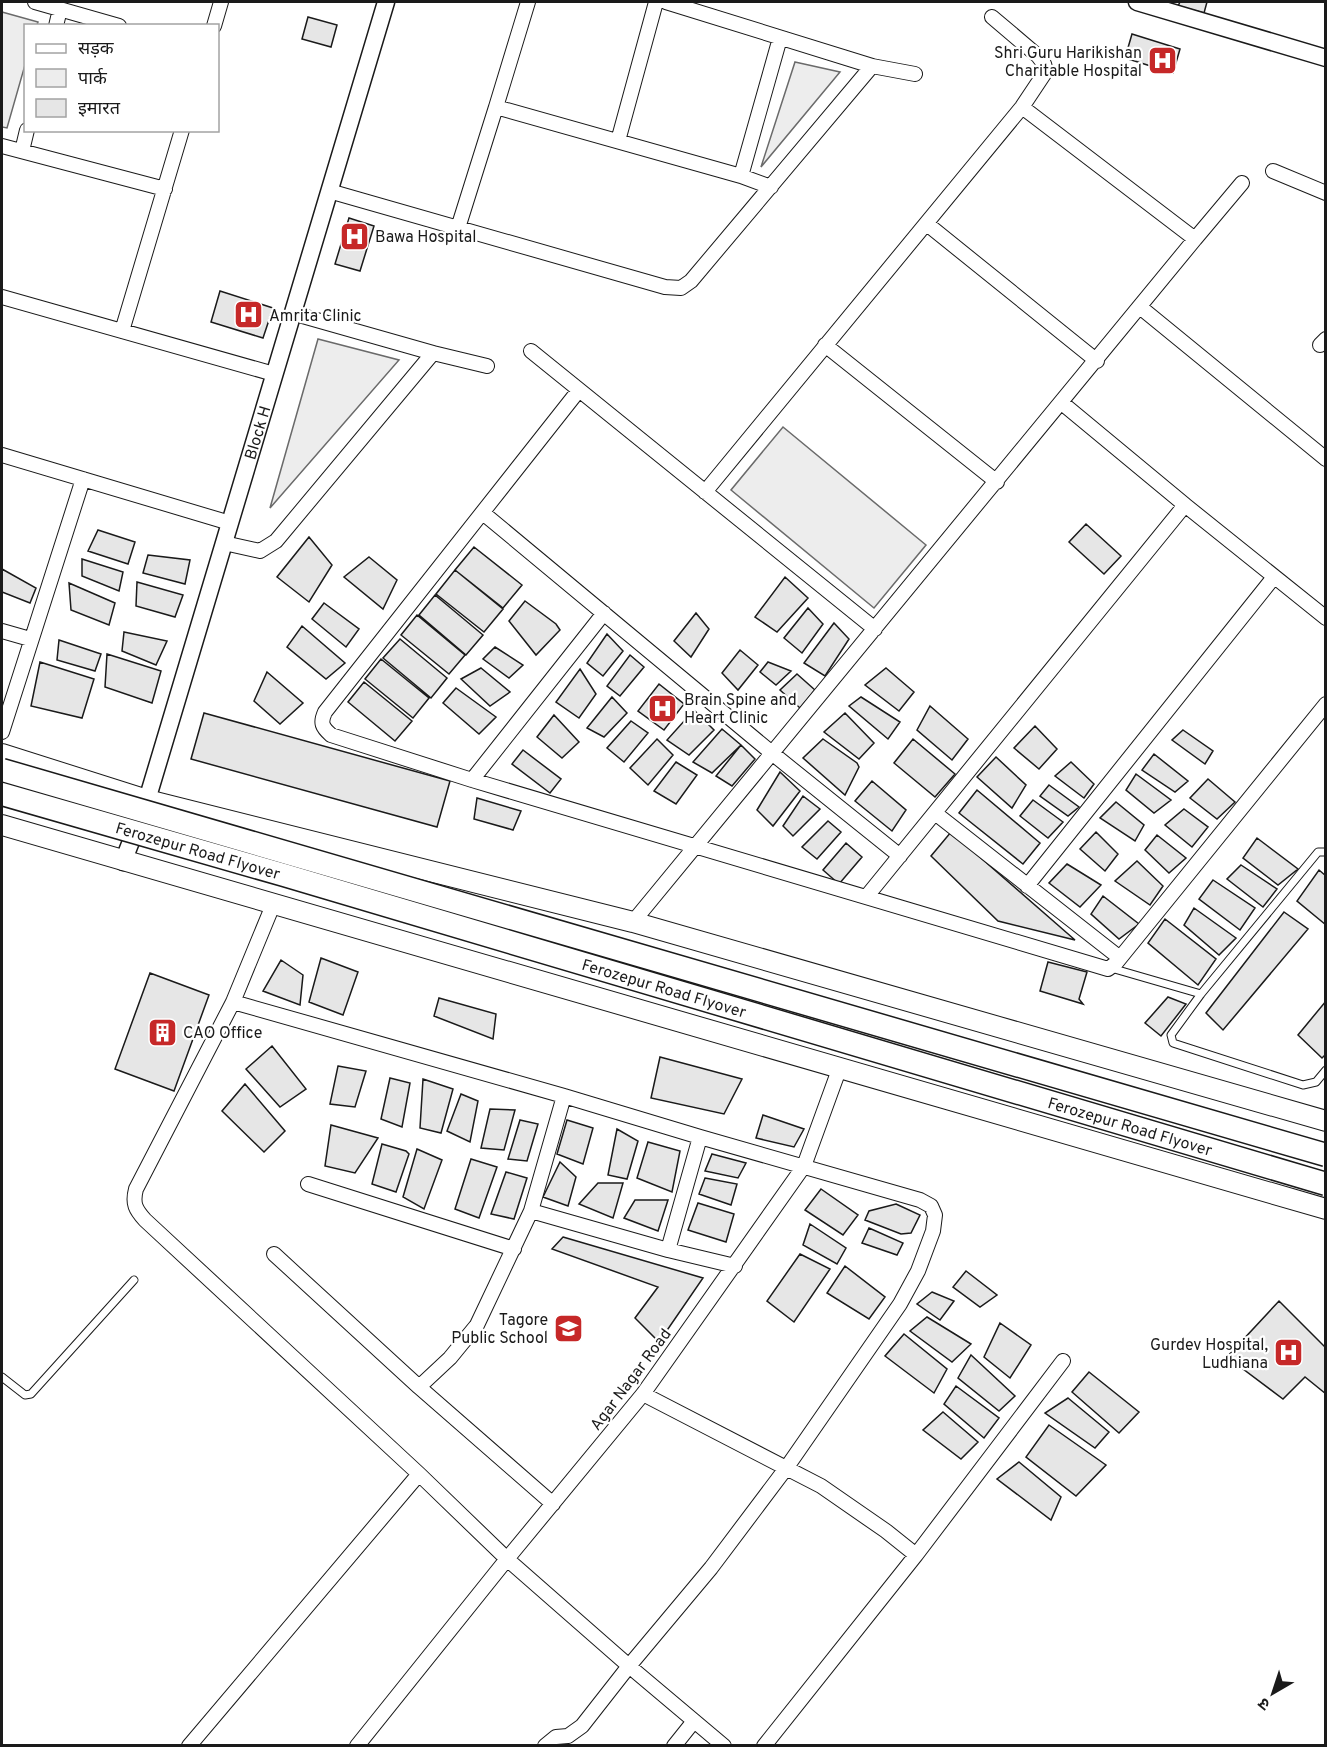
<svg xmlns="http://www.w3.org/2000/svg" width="1327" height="1747" font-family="Overpass,'Noto Sans Devanagari',sans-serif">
	<rect width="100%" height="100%" fill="#fff"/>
	<path fill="#ededed" stroke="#6a6a6a" stroke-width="1.5" d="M2 12 38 22 37 25 26 26 25 65 7 128 2 127Z
		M795 62 840 72 761 167Z
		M318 339 399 360 270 508Z
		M783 427 926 545 874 608 731 490Z"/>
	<path fill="#e6e6e6" stroke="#1a1a1a" stroke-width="1.5" d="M1180 2H1207L1204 13 1178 6Z
		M308 17 337 25 331 47 302 39Z
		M1132 34 1180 49 1173 73 1125 58Z
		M349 218 374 226 360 271 335 264Z
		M220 291 273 308 263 338 211 322Z
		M1086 524 1121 556 1104 574 1069 542Z
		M98 530 135 542 128 564 88 551Z
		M309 537 332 565 309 602 277 577Z
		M474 547 522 585 503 608 455 570Z
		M148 555 190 560 185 584 143 573Z
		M369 557 397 580 383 609 344 577Z
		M82 559 123 572 119 591 82 576Z
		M2 569 36 588 30 603 2 592Z
		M455 570 503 609 484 632 436 594Z
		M785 577 808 598 777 632 755 617Z
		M137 582 183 595 175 617 136 606Z
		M69 583 115 603 109 625 71 610Z
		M435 595 483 635 466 655 419 615Z
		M525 601 556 624 560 630 536 655 509 621Z
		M324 603 359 629 346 647 312 619Z
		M808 608 823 624 802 653 784 638Z
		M696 613 709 629 691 657 674 641Z
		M417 615 465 655 449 674 401 635Z
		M834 623 849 639 825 676 804 663Z
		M302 626 345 663 326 679 287 647Z
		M124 632 167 641 156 665 122 651Z
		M607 634 623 651 603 676 587 663Z
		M400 639 447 678 431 698 383 658Z
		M59 640 101 654 95 671 57 660Z
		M495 647 523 665 509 678 483 659Z
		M740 650 758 665 738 690 722 673Z
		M107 654 161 671 152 703 105 687Z
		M630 655 644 667 620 696 607 686Z
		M381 659 429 698 413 718 365 679Z
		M40 662 94 679 82 718 31 706Z
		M768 662 791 671 776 685 760 672Z
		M481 668 510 692 490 706 461 679Z
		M886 668 914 692 899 711 865 685Z
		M580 669 596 694 579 718 556 702Z
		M267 672 303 703 280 724 254 701Z
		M797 674 815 690 800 708 780 690Z
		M364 682 412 721 395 741 348 702Z
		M659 684 684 704 664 730 638 711Z
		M456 688 496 717 479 734 443 703Z
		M612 697 627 713 604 737 587 728Z
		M861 697 900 722 888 739 849 706Z
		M930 706 968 739 952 760 917 730Z
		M694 710 714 730 689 755 667 740Z
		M204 713 450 781 437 827 191 759Z
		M845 713 874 743 859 759 824 732Z
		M554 715 579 742 562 758 537 737Z
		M631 721 648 733 624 762 607 748Z
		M1035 726 1057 749 1039 769 1014 748Z
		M722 729 741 745 712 773 693 762Z
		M1183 730 1213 751 1205 764 1172 740Z
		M657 739 673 755 648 785 630 768Z
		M823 739 857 763 859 767 845 795 803 758Z
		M913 739 955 774 935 797 894 763Z
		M741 745 755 759 732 786 716 776Z
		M523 750 561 779 550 793 512 764Z
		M1154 754 1188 781 1175 792 1142 770Z
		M996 757 1026 785 1012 808 977 777Z
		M676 762 697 775 676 804 654 791Z
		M1071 762 1094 784 1084 798 1055 776Z
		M780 772 800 791 773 826 757 810Z
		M1136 774 1171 800 1154 813 1126 790Z
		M1208 779 1235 802 1217 819 1190 798Z
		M872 781 906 810 892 831 855 801Z
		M1049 785 1079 807 1068 816 1040 796Z
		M977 790 1040 843 1023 864 959 813Z
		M803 796 820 809 793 836 783 826Z
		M477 798 521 811 513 830 474 819Z
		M1033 800 1063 822 1048 838 1020 816Z
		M1116 802 1144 825 1135 841 1100 818Z
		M1184 809 1208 827 1192 847 1165 825Z
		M828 821 841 832 817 859 802 847Z
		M951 832 1075 940 998 921 931 856Z
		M1096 832 1118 854 1105 871 1080 849Z
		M1157 835 1186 858 1169 873 1145 850Z
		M1257 838 1298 869 1278 885 1243 858Z
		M846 843 862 857 839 884 823 870Z
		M1137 861 1163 886 1150 905 1115 881Z
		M1067 864 1101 885 1080 907 1049 883Z
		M1241 865 1277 889 1263 907 1227 879Z
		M1319 870 1326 876V925L1297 901Z
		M1213 880 1255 908 1240 930 1199 899Z
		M1103 896 1139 924 1119 939 1091 914Z
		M1194 908 1236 938 1219 955 1184 925Z
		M1284 912 1308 929 1223 1030 1206 1013Z
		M1165 919 1216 959 1198 985 1148 943Z
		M321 958 358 972 343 1015 309 1002Z
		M281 960 303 975 300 1005 263 991Z
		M1048 962 1087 972 1079 999 1083 1004 1040 991Z
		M150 973 209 995 174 1091 115 1069Z
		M1168 997 1186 1004 1161 1036 1145 1023Z
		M439 998 496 1014 493 1039 434 1016Z
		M1326 1001V1054L1322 1058 1298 1035Z
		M272 1046 306 1089 280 1107 246 1069Z
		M660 1057 742 1079 724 1114 651 1098Z
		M338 1066 366 1071 355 1107 330 1104Z
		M390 1078 410 1083 402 1127 381 1119Z
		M423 1079 453 1089 441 1133 420 1128Z
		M245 1084 285 1131 264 1152 222 1111Z
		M461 1094 478 1101 470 1142 447 1131Z
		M490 1109 515 1110 504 1150 481 1148Z
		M763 1115 804 1129 794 1147 756 1138Z
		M520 1120 538 1124 527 1161 508 1159Z
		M567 1120 593 1128 583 1164 557 1154Z
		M331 1125 378 1138 355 1173 325 1166Z
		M617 1129 638 1141 627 1179 608 1175Z
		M648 1142 680 1151 672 1192 637 1178Z
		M382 1144 406 1151 409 1154 396 1192 372 1184Z
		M417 1149 442 1160 424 1209 403 1197Z
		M712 1154 746 1163 738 1178 705 1171Z
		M471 1159 497 1167 479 1218 455 1209Z
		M560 1162 576 1177 568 1206 543 1197Z
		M506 1172 527 1178 514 1219 491 1214Z
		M705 1178 737 1184 731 1205 699 1194Z
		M598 1183H623L613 1218 579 1204Z
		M821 1189 858 1215 843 1235 805 1210Z
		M635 1200H668L658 1231 624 1218Z
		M698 1203 734 1214 726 1242 688 1230Z
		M896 1204 920 1215 911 1233 901 1234 865 1220 869 1211Z
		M810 1224 846 1248 837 1264 803 1245Z
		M869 1228 903 1243 897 1255 862 1243Z
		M563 1237 703 1278 659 1342 635 1318 658 1287 552 1249Z
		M800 1254 830 1269 794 1322 767 1301Z
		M845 1266 885 1297 869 1319 827 1293Z
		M966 1271 997 1295 980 1307 953 1287Z
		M932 1292 954 1301 940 1320 917 1304Z
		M1279 1301 1326 1348V1394L1305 1377 1283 1399 1227 1357Z
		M927 1317 971 1344 952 1362 910 1331Z
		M1000 1323 1031 1345 1010 1378 984 1357Z
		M904 1334 947 1369 934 1393 885 1356Z
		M971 1355 1015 1396 999 1411 958 1378Z
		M1089 1372 1139 1412 1119 1433 1072 1392Z
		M956 1386 999 1418 984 1438 944 1404Z
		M1068 1398 1109 1432 1095 1448 1045 1413Z
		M943 1412 978 1442 961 1459 923 1430Z
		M1049 1425 1106 1465 1076 1496 1026 1457Z
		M1019 1462 1061 1497 1051 1520 997 1479Z"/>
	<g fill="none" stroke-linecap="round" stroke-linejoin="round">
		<defs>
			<path id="service" d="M1326 852H1318L1201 994 1171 1035 1173 1043 1303 1085 1316 1082 1326 1070
				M1111 968 1201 994
				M2 1377 25 1395 31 1394 134 1280"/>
			<path id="minor" d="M35 2 119 26
				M528 2 496 107 741 176 771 187
				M56 26 60 9
				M214 26 221 2
				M872 66 915 74
				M618 141 656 2
				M2 146 165 189
				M22 151 27 130
				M1273 171 1326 193
				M741 176 780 38
				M329 191 665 287 681 288 691 281 872 66 666 2
				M927 224 1097 361
				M458 228 496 107
				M1195 239 1242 183
				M2 297 274 374
				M1140 307 1326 459
				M122 331 182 130
				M825 345 997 482
				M1320 345 1326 339
				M531 351 875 629
				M433 353 487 366
				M579 390 325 712C320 723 322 727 331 735L472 780 1108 969 1116 963 1326 704
				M1062 403 1185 505
				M2 455 230 523
				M705 492 1022 107 1046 71 1044 64 1038 56 992 17
				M483 513 773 754 900 856
				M224 543 260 551 276 541 433 353 292 313
				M2 631 30 639
				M2 732 83 479
				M472 780 604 613
				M935 813 1120 958
				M1027 886 1274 577
				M867 896 1185 505 1326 618
				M273 905 233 1002 136 1189C132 1204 136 1210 145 1220L419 1474 507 1559 357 1746
				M633 922 1195 239 1022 107
				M233 1002 564 1096 700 1137 920 1200 931 1206 935 1215 933 1231 918 1271 900 1304 787 1467 711 1568 629 1666 582 1726 568 1736 556 1737 545 1746
				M564 1096 531 1211 668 1250 735 1266
				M308 1184 514 1249
				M668 1250 700 1137
				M274 1254 419 1387 553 1504
				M419 1387 450 1358 477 1325 531 1211
				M643 1394 821 1486 886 1531 916 1555
				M189 1746 419 1474
				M674 1746 694 1721
				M724 1746 629 1666 507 1559 643 1394 804 1166 840 1067
				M764 1746 916 1555 1063 1361"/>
			<g id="tertiary">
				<path d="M1137 2 1326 58"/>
				<path id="s1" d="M123 862 147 800 386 2"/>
			</g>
			<path id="secondary" d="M2 754 147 800 633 922 1326 1121
				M2 825 1326 1209"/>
		</defs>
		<use href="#service" stroke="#1a1a1a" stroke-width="9"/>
		<use href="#minor" stroke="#1a1a1a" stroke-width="16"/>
		<use href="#tertiary" stroke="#1a1a1a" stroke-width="19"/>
		<use href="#secondary" stroke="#1a1a1a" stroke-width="22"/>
		<use href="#service" stroke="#fff" stroke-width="7"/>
		<use href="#minor" stroke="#fff" stroke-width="14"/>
		<use href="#tertiary" stroke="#fff" stroke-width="16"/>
		<use href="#secondary" stroke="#fff" stroke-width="20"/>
		<defs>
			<g id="trunk-bridge">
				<path d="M2 770 1326 1155"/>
				<path id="s2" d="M2 794 284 875 1326 1184"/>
			</g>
		</defs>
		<use href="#trunk-bridge" stroke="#1a1a1a" stroke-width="25" stroke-linecap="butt"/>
		<use href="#trunk-bridge" stroke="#fff" stroke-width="22"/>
	</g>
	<defs>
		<symbol id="hospital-square" viewBox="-11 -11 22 22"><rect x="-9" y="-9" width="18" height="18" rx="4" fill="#c62828" stroke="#fff"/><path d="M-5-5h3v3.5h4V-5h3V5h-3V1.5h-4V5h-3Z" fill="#fff"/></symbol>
		<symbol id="building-square" viewBox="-11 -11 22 22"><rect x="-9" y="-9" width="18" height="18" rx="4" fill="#c62828" stroke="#fff"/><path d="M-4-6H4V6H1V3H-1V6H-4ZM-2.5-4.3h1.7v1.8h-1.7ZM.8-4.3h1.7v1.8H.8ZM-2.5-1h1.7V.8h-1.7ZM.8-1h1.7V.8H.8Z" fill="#fff"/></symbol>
		<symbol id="school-square" viewBox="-11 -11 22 22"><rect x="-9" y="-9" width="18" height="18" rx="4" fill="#c62828" stroke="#fff"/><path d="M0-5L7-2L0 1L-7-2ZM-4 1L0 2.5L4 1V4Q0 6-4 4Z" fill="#fff"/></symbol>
	</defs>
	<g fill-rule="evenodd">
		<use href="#hospital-square" x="1146" y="44" width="33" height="33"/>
		<use href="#hospital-square" x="338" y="220" width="33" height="33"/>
		<use href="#hospital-square" x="232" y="298" width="33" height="33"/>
		<use href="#hospital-square" x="646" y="692" width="33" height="33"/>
		<use href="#building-square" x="146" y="1016" width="33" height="33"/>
		<use href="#school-square" x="552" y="1312" width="33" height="33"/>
		<use href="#hospital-square" x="1272" y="1336" width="33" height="33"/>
	</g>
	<g text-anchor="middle" stroke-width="4.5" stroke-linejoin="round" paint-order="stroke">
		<g font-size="16" fill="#1a1a1a" stroke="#fff" text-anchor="start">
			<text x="1142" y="58" text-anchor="end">Shri Guru Harikishan<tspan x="1142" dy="18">Charitable Hospital</tspan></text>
			<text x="375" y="242">Bawa Hospital</text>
			<text x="269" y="321">Amrita Clinic</text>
			<text x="684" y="705">Brain Spine and<tspan x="684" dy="18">Heart Clinic</tspan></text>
			<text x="183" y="1038">CAO Office</text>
			<text x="548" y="1325" text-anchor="end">Tagore<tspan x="548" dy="18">Public School</tspan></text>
			<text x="1268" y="1350" text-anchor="end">Gurdev Hospital,<tspan x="1268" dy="18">Ludhiana</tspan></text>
		</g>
		<g font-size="16" fill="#1a1a1a" stroke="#fff">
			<text dy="6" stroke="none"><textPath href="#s1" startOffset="450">Block H</textPath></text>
			<text dy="6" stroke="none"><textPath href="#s2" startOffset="204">Ferozepur Road Flyover</textPath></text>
			<text dy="6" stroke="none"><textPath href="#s2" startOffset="690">Ferozepur Road Flyover</textPath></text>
			<text dy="6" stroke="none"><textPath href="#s2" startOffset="1176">Ferozepur Road Flyover</textPath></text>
			<text transform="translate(630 1379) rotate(-53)" y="6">Agar Nagar Road</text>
		</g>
	</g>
	<rect width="1327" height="1747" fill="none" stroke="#1a1a1a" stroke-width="6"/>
	<rect x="24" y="24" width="195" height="108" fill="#ffffff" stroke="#a3a3a3" stroke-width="1.5"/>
	<rect x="36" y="44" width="30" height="9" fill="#ffffff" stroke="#a3a3a3" stroke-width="1.5"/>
	<text x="78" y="54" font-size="18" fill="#1a1a1a">सड़क</text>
	<rect x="36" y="69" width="30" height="18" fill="#ededed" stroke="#a3a3a3" stroke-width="1.5"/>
	<text x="78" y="84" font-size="18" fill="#1a1a1a">पार्क</text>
	<rect x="36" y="99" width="30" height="18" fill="#e6e6e6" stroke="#a3a3a3" stroke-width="1.5"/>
	<text x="78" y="114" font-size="18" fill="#1a1a1a">इमारत</text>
	<g transform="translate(1273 1693) rotate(219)" stroke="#ffffff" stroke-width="4.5" paint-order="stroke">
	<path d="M0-4.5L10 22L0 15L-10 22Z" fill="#1a1a1a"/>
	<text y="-9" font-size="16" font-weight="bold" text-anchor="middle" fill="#1a1a1a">उ</text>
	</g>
</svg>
